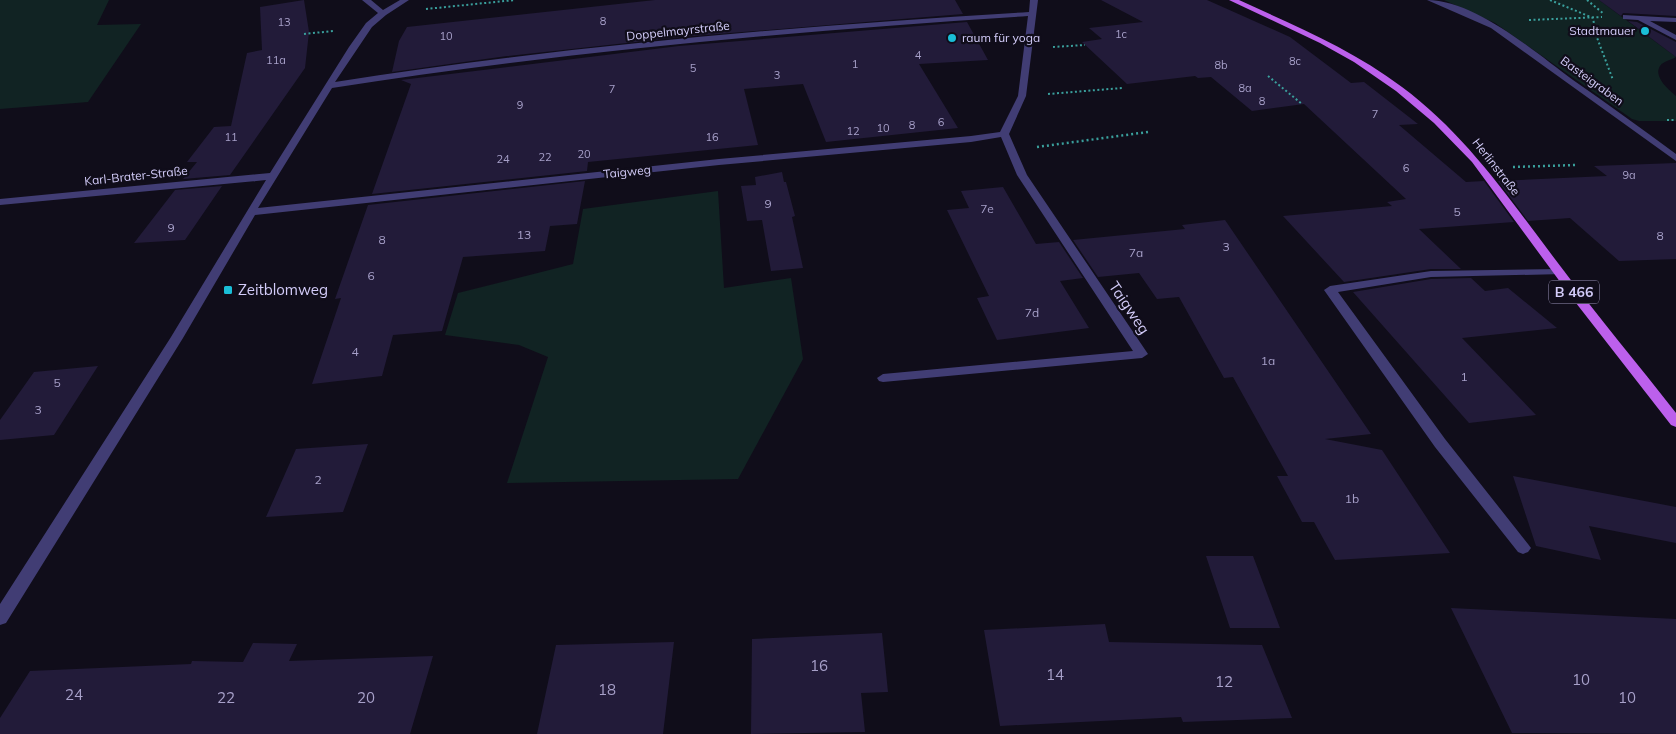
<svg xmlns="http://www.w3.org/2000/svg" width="1676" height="734" font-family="Mulish,sans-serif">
	<rect width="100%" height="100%" fill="#100d1a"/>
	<path fill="#112323" d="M0 0H109L97 25 141 24 88 102 0 109Z
		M1444 0H1599L1676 57C1672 60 1663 61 1660 66 1653 77 1669 90 1676 96V121H1639L1632 119 1495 23Z
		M718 191 724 288 791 278 803 359 738 479 507 483 548 357 519 345 445 335 458 293 573 264 583 209Z"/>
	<path fill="#221b39" d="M304 0 309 32 305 68 230 175 183 179 197 162H187L214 127 231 126 247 53 262 50 260 7Z
		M655 0H955L963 14 681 37 507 56 392 72 399 41 407 27Z
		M1101 0H1207L1290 37 1351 83 1364 82 1418 124 1399 125 1466 182 1484 181 1514 222 1419 229 1461 269H1431L1344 282 1283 216 1392 206 1387 202 1406 199 1304 104 1252 111 1211 77 1198 78 1195 76 1127 84 1082 42 1102 39 1089 28 1143 22Z
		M1599 0H1676V16L1623 13 1621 16Z
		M1628 21 1637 22 1676 42V57Z
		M967 22 988 60 919 64 958 128 826 142 803 84 744 89 758 145 588 162 587 171 372 194 411 84 401 80 679 46Z
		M1676 163V259L1619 261 1570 218 1528 221 1498 181 1607 176 1594 166Z
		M782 172 784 182H786L795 216 792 217 803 268 771 271 762 220 747 221 741 186 756 185 755 177Z
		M585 181 577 224 550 226 545 251 463 257 442 331 393 335 382 376 312 384 341 298 335 299 368 205Z
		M222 186 185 240 134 243 175 190Z
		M1003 187 1036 244 1059 242 1083 278 1060 281 1089 328 997 340 977 298 989 296 947 210 969 208 961 191Z
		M1225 220 1371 434 1325 439 1382 450 1450 553 1335 560 1314 522H1302L1277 476H1288L1233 377 1224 378 1179 297 1157 299 1139 273 1098 277 1073 240 1185 229 1182 225Z
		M1471 278 1485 291 1508 288 1557 328 1462 338 1536 415 1469 423 1353 292 1431 279Z
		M98 366 54 435 0 440V420L34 372Z
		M368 444 343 512 266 517 296 449Z
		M1513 476 1676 507V543L1589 526 1601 560 1536 546Z
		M1206 556H1253L1280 628H1230Z
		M1451 608 1676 619V734L1512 733Z
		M1105 624 1109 642 1262 645 1292 718 1183 722 1181 717 1000 726 984 630Z
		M882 633 888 692 861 693 865 732 751 734 752 639Z
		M674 642 663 734H537L556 645Z
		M253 643 297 644 289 661 433 656 410 734H0V718L30 671 191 664 192 661 243 662Z"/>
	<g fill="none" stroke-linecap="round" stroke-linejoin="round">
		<path stroke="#3a9f9c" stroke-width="2" stroke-dasharray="2 2.5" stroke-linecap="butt" d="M1550 0 1593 18 1596 35 1613 80
			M1587 0 1604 14
			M426 9 515 0
			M1529 20 1602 17
			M304 34 333 31
			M1053 47 1085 45
			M1268 76 1302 104
			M1048 94 1122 88
			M1667 120H1676"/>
		<path stroke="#3a9f9c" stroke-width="2.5" stroke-dasharray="2 3" stroke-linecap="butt" d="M1037 147 1148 132
			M1513 167 1575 165"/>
		<path fill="#413d74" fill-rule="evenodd" d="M1427 0C1475 0 1535 52 1573 80 1608 104 1642 129 1676 154V161L1491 28Z"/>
		<path fill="#413d74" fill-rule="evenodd" d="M362 0H371L383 10 400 0H409L386 15 372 27 335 82C565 46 796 26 1029 12L1030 0H1038L1026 96 1009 134 1027 175 1148 354 1142 358 883 382 879 381 877 378 883 374 1133 351 1017 175 1001 137 971 142 719 165 255 215 183 338 6 623 0 625V604L171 337 266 180 0 205V199L270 173 349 47 366 23 378 13ZM1028 16 1018 96 1000 132 971 136 719 159 258 208 332 88C563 52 795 31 1028 16Z
			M1623 15 1676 18V22L1650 21 1676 35V40L1638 20 1623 19Z
			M1559 269 1565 272 1563 274 1431 277 1338 292 1445 439 1528 544 1531 548 1528 552 1523 554 1518 552 1435 447 1324 290 1330 286 1431 271Z"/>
		<path fill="#bc60ec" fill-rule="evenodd" d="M1229 0H1239C1295 26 1352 49 1402 87 1468 136 1512 203 1561 267 1598 317 1638 364 1676 413V427L1671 425 1569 294 1472 162 1434 123 1396 91 1354 62 1320 43Z"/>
	</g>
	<g fill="#1abed7" stroke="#100d1a" stroke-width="2">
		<circle cx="1645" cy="31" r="5"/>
		<circle cx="952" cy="38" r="5"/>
		<rect x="223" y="285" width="10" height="10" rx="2.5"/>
	</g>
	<g text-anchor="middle" stroke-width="4.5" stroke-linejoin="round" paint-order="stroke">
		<g font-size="11" fill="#a7a0c9">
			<text x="603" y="25">8</text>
			<text x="284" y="26">13</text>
			<text x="1121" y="38">1c</text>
			<text x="446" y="40">10</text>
			<text x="918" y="59">4</text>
			<text x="276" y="64">11a</text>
			<text x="1295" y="65">8c</text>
			<text x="855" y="68">1</text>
			<text x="1221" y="69">8b</text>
			<text x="693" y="72">5</text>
			<text x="777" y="79">3</text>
			<text x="1245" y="92">8a</text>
			<text x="612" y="93">7</text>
			<text x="1262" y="105">8</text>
			<text x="520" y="109">9</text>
			<text x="1375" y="118">7</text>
			<text x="941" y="126">6</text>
			<text x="912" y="129">8</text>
			<text x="883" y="132">10</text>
			<text x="853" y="135">12</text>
			<text x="231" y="141">11</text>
			<text x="712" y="141">16</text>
			<text x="584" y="158">20</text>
			<text x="545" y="161">22</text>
			<text x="503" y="163">24</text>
			<text x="1406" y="172">6</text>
			<text x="1629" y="179">9a</text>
		</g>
		<g font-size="12" fill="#d3ccf9" stroke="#100d1a">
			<text transform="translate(678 31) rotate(-6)" y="4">Doppelmayrstraße</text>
			<text transform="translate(1592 81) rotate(36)" y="4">Basteigraben</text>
			<text transform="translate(1496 167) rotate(52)" y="4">Herlinstraße</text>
			<text transform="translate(627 172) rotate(-6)" y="4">Taigweg</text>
			<text transform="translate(136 176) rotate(-6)" y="4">Karl-Brater-Straße</text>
		</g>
		<g font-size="12" fill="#d3ccf9" stroke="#100d1a" text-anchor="end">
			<text x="1635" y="35">Stadtmauer</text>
			<text x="962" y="42" text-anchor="start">raum für yoga</text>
		</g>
		<g font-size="12" fill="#a7a0c9">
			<text x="768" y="208">9</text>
			<text x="987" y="213">7e</text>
			<text x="1457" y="216">5</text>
			<text x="171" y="232">9</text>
			<text x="524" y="239">13</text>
			<text x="1660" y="240">8</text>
			<text x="382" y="244">8</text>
			<text x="1226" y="251">3</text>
			<text x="1136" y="257">7a</text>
			<text x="371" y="280">6</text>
			<text x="1032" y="317">7d</text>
			<text x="355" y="356">4</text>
			<text x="1268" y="365">1a</text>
			<text x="1464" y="381">1</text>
			<text x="57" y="387">5</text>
			<text x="38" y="414">3</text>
			<text x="318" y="484">2</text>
			<text x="1352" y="503">1b</text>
		</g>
		<rect fill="#100d1a" stroke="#9893b6" stroke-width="1" x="1549" y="280.5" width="50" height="23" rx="4"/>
		<g font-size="14" font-weight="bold" fill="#d3ccf9">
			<text x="1574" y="297">B 466</text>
		</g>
		<g font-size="15" fill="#d3ccf9" stroke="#100d1a" text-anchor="start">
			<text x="238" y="295">Zeitblomweg</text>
		</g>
		<g font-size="15" fill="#d3ccf9" stroke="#100d1a">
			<text transform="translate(1129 308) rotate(56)" y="5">Taigweg</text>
		</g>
		<g font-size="15" fill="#a7a0c9">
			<text x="819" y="671">16</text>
			<text x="1055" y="680">14</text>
			<text x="1581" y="685">10</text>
			<text x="1224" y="687">12</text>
			<text x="607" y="695">18</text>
			<text x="74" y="700">24</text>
			<text x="226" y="703">22</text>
			<text x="366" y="703">20</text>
			<text x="1627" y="703">10</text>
		</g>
	</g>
</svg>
